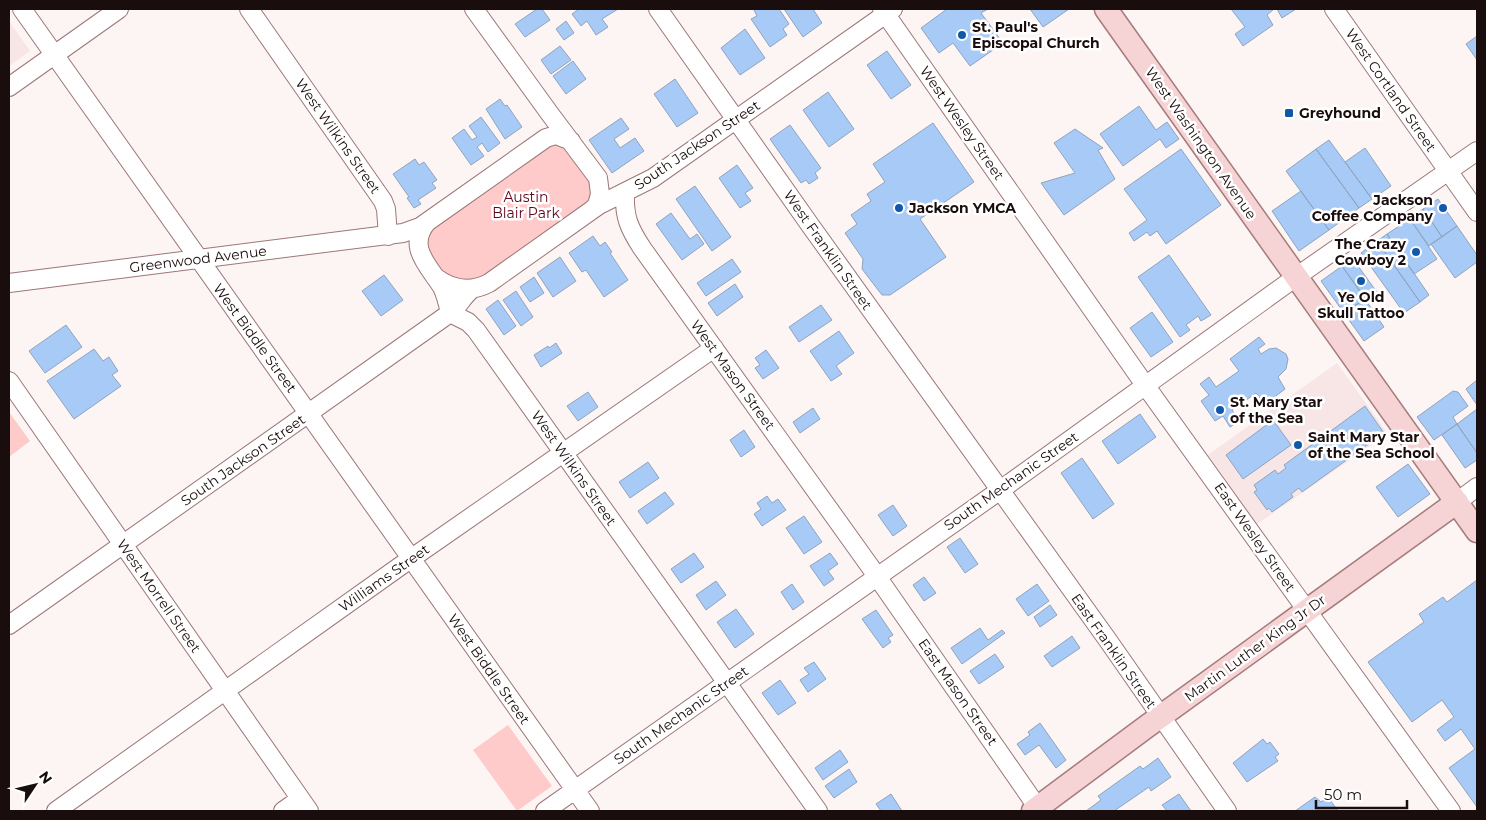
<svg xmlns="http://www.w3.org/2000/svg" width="1486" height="820" font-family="Montserrat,sans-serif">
	<rect width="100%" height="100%" fill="#fdf4f4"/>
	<path fill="#f8e5e5" d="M9 21 30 51 9 66Z
		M1337 363 1388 434 1257 524 1208 455Z"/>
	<path fill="#fecaca" d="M556 135 600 194 467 289 422 258 419 235Z
		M9 412 30 441 9 457Z
		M508 725 552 786 517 811 473 750Z"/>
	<path fill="#a8caf6" stroke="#8fa4bf" d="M537 9H542L550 20 525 37 515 24Z
		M579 9H618L602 19 608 27 596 35 587 21 581 26 572 14Z
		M755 9H779L789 24 783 29 787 35 770 47 751 19 757 16 754 10Z
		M784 9H813L822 23 803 37Z
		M947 9H988L981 13 1003 43 970 66 953 43 939 53 921 28Z
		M1030 9H1069L1043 27Z
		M1231 9H1274L1267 15 1273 25 1243 46 1235 34 1245 27Z
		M1277 9H1296L1282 18Z
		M566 21 574 33 564 40 556 29Z
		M745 29 765 58 740 75 721 48Z
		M1477 36V60L1466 44Z
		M560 46 571 60 551 74 541 60Z
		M887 51 911 85 891 99 867 65Z
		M573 61 586 79 566 94 553 76Z
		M675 79 698 113 677 127 654 94Z
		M828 92 854 129 829 147 803 110Z
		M500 99 505 106 507 105 522 127 505 139 486 109Z
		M1139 106 1156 130 1167 122 1179 139 1166 148 1160 139 1123 166 1100 134Z
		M481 117 500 143 488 152 482 143 477 147 484 156 471 165 452 138 464 129 472 140 477 137 469 126Z
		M621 118 629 129 614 139 620 148 635 138 644 151 612 173 589 140Z
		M933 123 974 182 920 219 946 257 890 295H882L862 269 863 259 845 233 857 224 851 215 871 201 867 194 885 182 873 164Z
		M790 125 821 168 815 173 818 178 809 184 806 180 801 183 770 139Z
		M1075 129 1103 148 1098 150 1115 179 1064 215 1041 183 1075 173 1054 143Z
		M1329 140 1372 199 1359 208 1316 149Z
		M1365 148 1391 186 1372 199 1345 162Z
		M1181 149 1221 205 1166 244 1157 231 1150 236 1147 232 1134 241 1129 233 1147 220 1124 189Z
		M1316 149 1359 208 1329 230 1286 171Z
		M415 159 419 165 424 162 437 180 432 183 436 188 418 200 421 204 414 208 407 198 409 197 393 174Z
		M737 165 753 188 745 193 751 201 740 208 719 178Z
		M695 186 731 237 712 251 676 199Z
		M1301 191 1329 230 1299 251 1272 211Z
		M1438 199 1457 226 1442 237 1423 209Z
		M1423 209 1442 237 1429 246 1410 219Z
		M671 213 690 239 697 234 704 244 682 260 656 224Z
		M1410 219 1437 259 1414 274 1387 234Z
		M1457 226 1477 255V262L1455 278 1431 244Z
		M1387 234 1429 295 1420 302 1377 241Z
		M593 236 600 246 605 242 612 252 610 253 628 280 604 297 586 270 582 272 569 253Z
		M1377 241 1420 302 1404 313 1361 253Z
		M1169 255 1211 315 1201 321 1198 316 1186 325 1190 330 1180 337 1138 277Z
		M560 257 576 281 553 297 537 273Z
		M732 259 741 272 706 296 697 283Z
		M1353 259 1379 295 1369 303 1342 266Z
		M1342 266 1365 299 1344 313 1321 281Z
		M384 275 403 300 381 316 362 291Z
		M534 277 544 293 530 302 520 287Z
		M735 284 743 297 717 316 708 303Z
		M516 291 533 317 521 326 503 300Z
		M1365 299 1384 327 1364 341 1344 313Z
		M498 300 516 326 504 335 486 309Z
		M821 305 832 320 799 342 789 327Z
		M1152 312 1173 342 1151 357 1130 328Z
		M66 325 82 347 45 373 29 351Z
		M839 331 854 353 836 366 842 374 831 381 810 351Z
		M1259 337 1265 344 1258 349 1261 354 1269 349 1276 348 1286 354 1288 359 1286 369 1278 377 1285 389 1265 404 1256 393 1232 410 1240 421 1230 427 1223 416 1215 421 1201 401 1209 395 1200 384 1209 377 1216 387 1239 371 1230 359Z
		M556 343 562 353 541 367 534 355 548 346 549 348Z
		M94 349 103 361 109 357 118 371 112 375 121 386 74 419 47 381Z
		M766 350 779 368 763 379 755 368 760 365 755 358Z
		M1477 380V405L1466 389Z
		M1453 391 1458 392 1468 406 1453 417 1457 424 1434 440 1417 417Z
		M588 392 598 407 578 421 567 406Z
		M1365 406 1384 433 1302 492 1299 488 1291 494 1293 497 1272 512 1269 508 1267 510 1254 492 1257 490 1254 485 1275 470 1278 474 1286 468 1284 465Z
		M813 408 820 419 800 433 793 422Z
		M1477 409V453L1457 424Z
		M1140 414 1156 437 1118 464 1102 441Z
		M1273 420 1291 445 1243 479 1226 455Z
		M1457 424 1477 453V460L1465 468 1442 435Z
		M744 430 755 447 741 457 730 440Z
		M1082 458 1114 504 1093 519 1061 473Z
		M648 462 659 478 630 498 619 482Z
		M1408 464 1430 494 1398 517 1376 487Z
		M665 492 674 504 647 524 638 511Z
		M767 496 772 503 778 499 786 510 762 526 754 514 761 509 757 503Z
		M893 505 907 526 893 536 878 515Z
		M804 516 822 542 804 554 786 528Z
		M960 538 978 564 965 573 947 547Z
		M694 553 704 567 681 583 671 569Z
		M830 553 838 564 828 571 834 579 824 586 810 566Z
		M924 577 936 593 924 601 913 585Z
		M1477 580V807L1449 768 1475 749 1461 729 1445 741 1437 730 1454 717 1442 700 1412 722 1368 662 1424 622 1419 614 1443 597 1447 602Z
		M716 581 726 595 706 610 696 595Z
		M792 584 804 602 793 610 781 592Z
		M1037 584 1049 601 1028 616 1016 599Z
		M1050 605 1057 615 1040 627 1034 617Z
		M736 609 754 634 735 648 717 622Z
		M876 610 893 635 888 638 891 642 883 648 862 619Z
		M980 628 988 640 1002 630 1005 633 962 664 951 648Z
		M1072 636 1080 648 1052 667 1044 656Z
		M995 654 1004 667 979 684 970 671Z
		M814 662 826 679 808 692 800 680 809 674 804 668Z
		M780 680 796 703 778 715 762 693Z
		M1040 723 1066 760 1056 768 1039 745 1025 755 1017 744 1030 735 1028 732Z
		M1263 739 1267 744 1270 742 1279 754 1275 757 1278 761 1247 782 1233 763Z
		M840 750 848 762 823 780 815 768Z
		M1158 758 1171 777 1151 791 1149 787 1114 811H1086L1101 800 1098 796 1140 766 1143 769Z
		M849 769 857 782 834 798 825 786Z
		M891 794 902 811H881L876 804Z
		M1179 794 1191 811H1167L1162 805Z
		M1315 797 1321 802 1328 797 1338 811H1295Z"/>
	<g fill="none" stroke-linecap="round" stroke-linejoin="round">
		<defs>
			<path id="minor" d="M22 9 590 811
				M249 9 383 201 386 209 388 236
				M474 9 550 114 598 178 600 194 597 205 592 210
				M658 9 810 225 1107 639 1227 811
				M882 9 1145 385 1451 811
				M1334 9 1477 212
				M9 87 119 9
				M625 193C624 217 629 228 642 248L869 565 1038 808
				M427 222C406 247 429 266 442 287 446 295 448 304 450 313
				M435 277C452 290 470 293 489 283L599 205 653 178 893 9
				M9 283 403 233 420 227 546 138 556 135 571 141
				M450 313 468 322 476 330 818 811
				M9 381 309 811
				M1457 502 1477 487
				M9 625 450 313C459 306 463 296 472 289
				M56 811 399 567 714 348
				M283 811 300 799
				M545 811 999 491 1296 277 1477 151"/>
			<path id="major" d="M1106 9 1477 531
				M1033 811 1146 727 1457 502"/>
		</defs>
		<use href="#minor" stroke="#9c7778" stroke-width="20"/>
		<use href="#major" stroke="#a57b7c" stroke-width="25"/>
		<use href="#minor" stroke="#fff" stroke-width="18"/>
		<use href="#major" stroke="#f6d3d4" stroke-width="22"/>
	</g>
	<g fill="#1158a8" stroke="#fff" stroke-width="2">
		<circle cx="962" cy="35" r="5"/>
		<rect x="1284" y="108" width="10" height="10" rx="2.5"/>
		<circle cx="899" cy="208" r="5"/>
		<circle cx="1443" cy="208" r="5"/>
		<circle cx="1416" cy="252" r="5"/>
		<circle cx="1361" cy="281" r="5"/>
		<circle cx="1220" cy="410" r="5"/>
		<circle cx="1298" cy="445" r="5"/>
	</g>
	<g text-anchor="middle" stroke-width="5" stroke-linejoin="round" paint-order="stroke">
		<g font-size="14" font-weight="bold" fill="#1a0d0d" stroke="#fff" text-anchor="start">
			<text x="972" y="32">St. Paul's<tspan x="972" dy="16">Episcopal Church</tspan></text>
			<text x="1299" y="118">Greyhound</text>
			<text x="1433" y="205" text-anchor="end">Jackson<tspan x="1433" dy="16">Coffee Company</tspan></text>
			<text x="909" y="213">Jackson YMCA</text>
			<text x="1406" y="249" text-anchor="end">The Crazy<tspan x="1406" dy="16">Cowboy 2</tspan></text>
			<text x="1361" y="302" text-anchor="middle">Ye Old<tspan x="1361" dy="16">Skull Tattoo</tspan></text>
			<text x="1230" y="407">St. Mary Star<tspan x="1230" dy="16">of the Sea</tspan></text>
			<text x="1308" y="442">Saint Mary Star<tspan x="1308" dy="16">of the Sea School</tspan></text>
		</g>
		<g font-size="14" fill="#1a0d0d" stroke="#fff">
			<text transform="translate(1391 90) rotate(55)" y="5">West Cortland Street</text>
			<text transform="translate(962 123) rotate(55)" y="5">West Wesley Street</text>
			<text transform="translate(338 136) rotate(55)" y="5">West Wilkins Street</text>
			<text transform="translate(1201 143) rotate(55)" y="5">West Washington Avenue</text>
			<text transform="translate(697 145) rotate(-34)" y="5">South Jackson Street</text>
			<text transform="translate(828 250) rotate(55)" y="5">West Franklin Street</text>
			<text transform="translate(198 259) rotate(-7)" y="5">Greenwood Avenue</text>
			<text transform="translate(255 338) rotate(54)" y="5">West Biddle Street</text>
			<text transform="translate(733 375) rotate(54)" y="5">West Mason Street</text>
			<text transform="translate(243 460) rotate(-35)" y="5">South Jackson Street</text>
			<text transform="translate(574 468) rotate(55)" y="5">West Wilkins Street</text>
			<text transform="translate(1011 481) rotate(-35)" y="5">South Mechanic Street</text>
			<text transform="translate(1255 537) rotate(55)" y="5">East Wesley Street</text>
			<text transform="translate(384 578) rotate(-35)" y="5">Williams Street</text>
			<text transform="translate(159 596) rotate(55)" y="5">West Morrell Street</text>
			<text transform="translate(1255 648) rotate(-36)" y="5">Martin Luther King Jr Dr</text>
			<text transform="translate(1114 651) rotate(55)" y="5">East Franklin Street</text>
			<text transform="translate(489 669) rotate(55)" y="5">West Biddle Street</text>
			<text transform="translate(958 692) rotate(55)" y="5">East Mason Street</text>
			<text transform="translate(681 715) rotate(-35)" y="5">South Mechanic Street</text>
		</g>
		<g font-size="14" fill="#600418" stroke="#fff">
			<text x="526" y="202">Austin<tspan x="526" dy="16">Blair Park</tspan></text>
		</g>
	</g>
	<rect width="1486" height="820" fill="none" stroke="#1a0d0d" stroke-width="20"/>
	<g transform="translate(35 785) rotate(55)" stroke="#ffffff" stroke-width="4" paint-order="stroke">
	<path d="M0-4L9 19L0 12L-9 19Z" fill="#1a0d0d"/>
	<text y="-8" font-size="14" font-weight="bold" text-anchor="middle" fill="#1a0d0d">N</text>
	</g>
	<path d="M1316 800v8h91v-8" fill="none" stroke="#1a0d0d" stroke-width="2.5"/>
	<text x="1324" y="800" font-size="15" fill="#1a0d0d" stroke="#ffffff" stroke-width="4" paint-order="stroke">50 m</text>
</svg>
